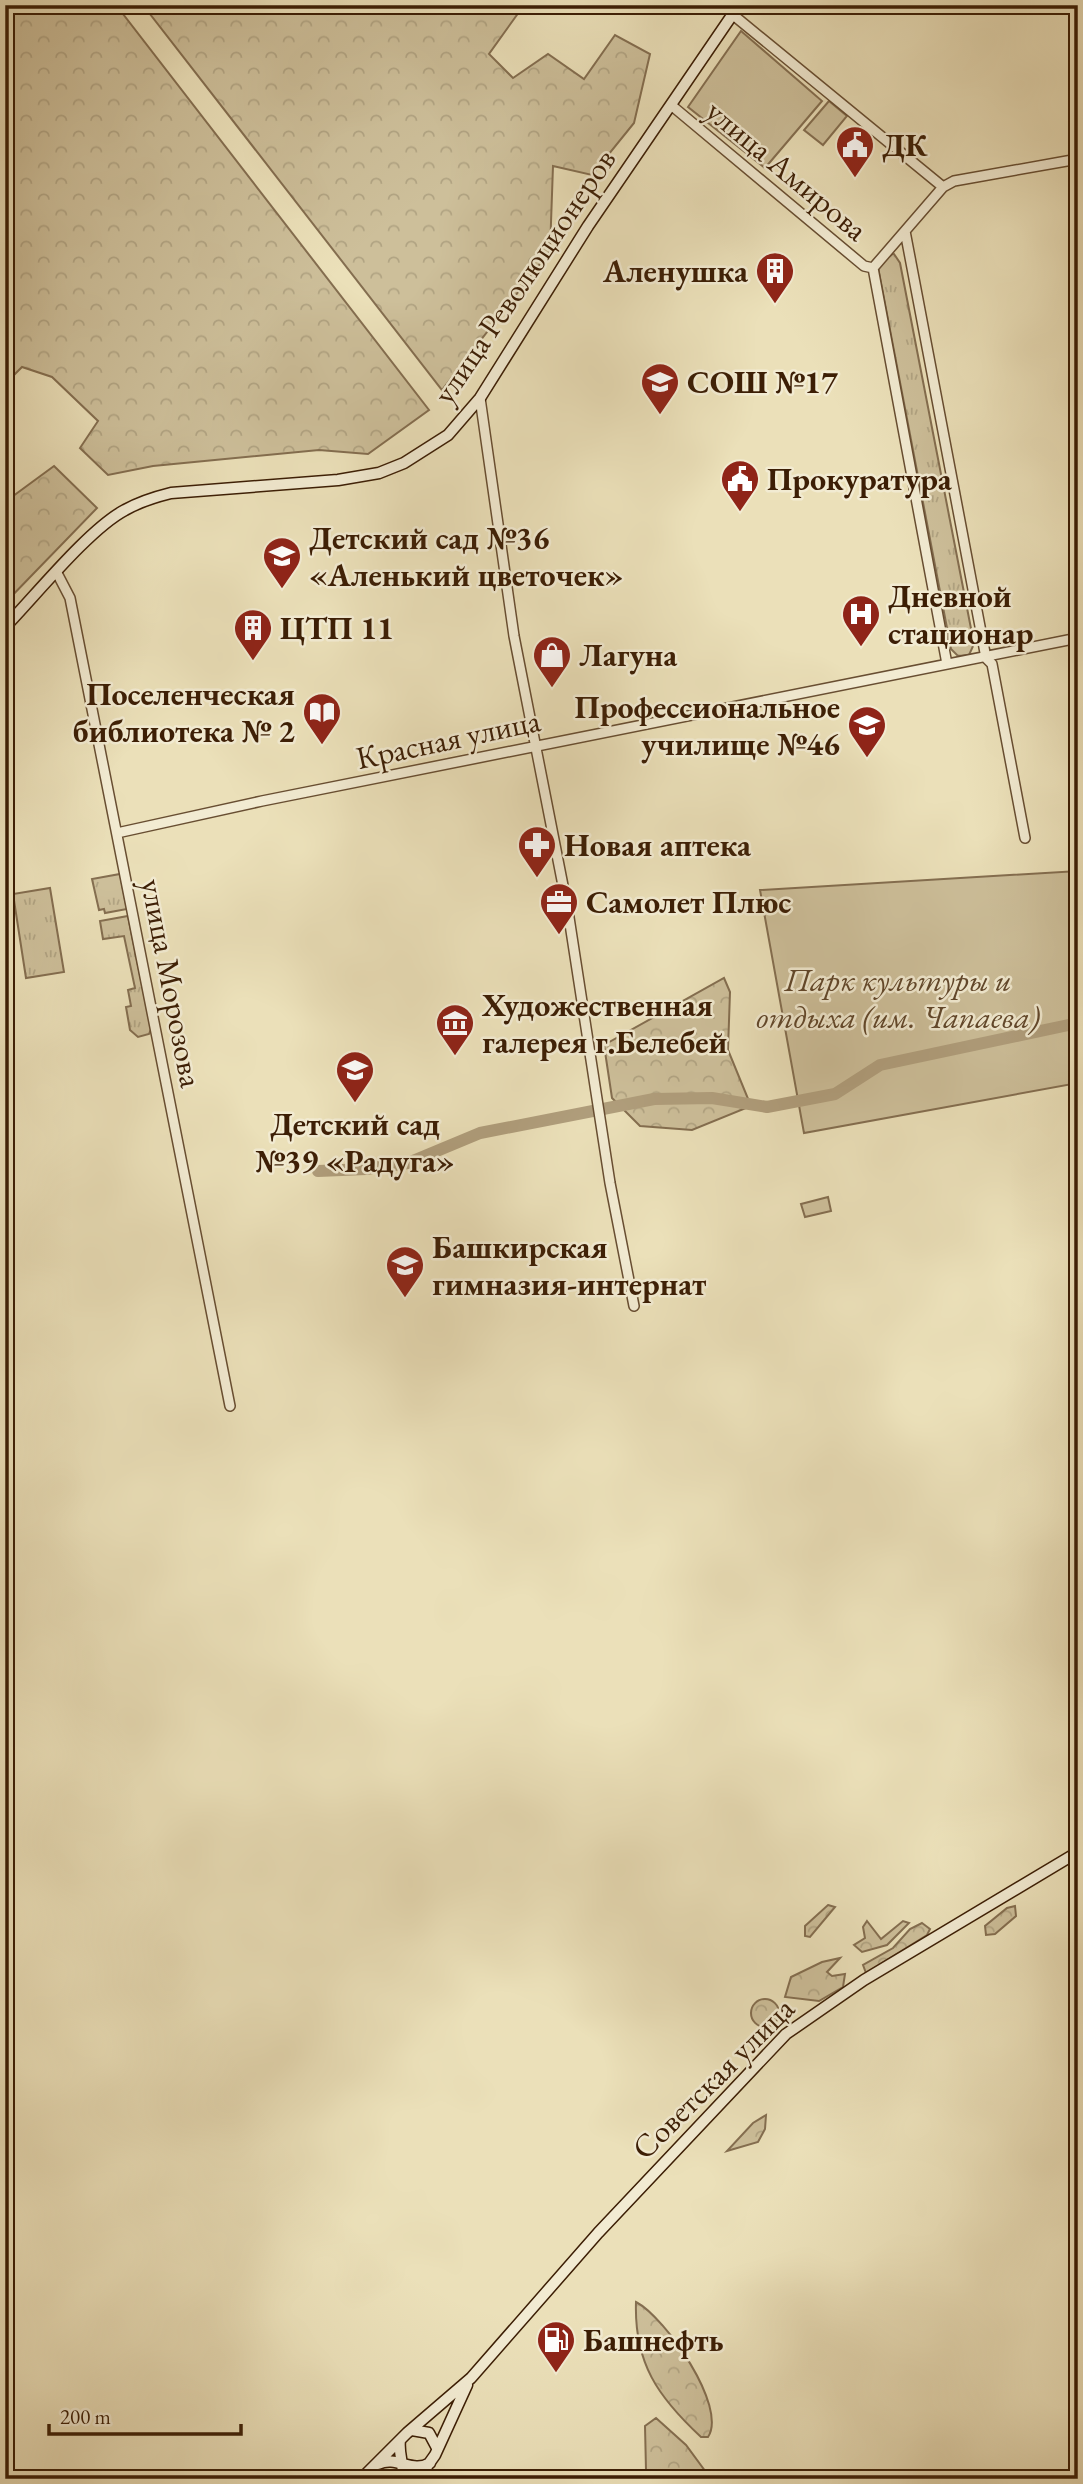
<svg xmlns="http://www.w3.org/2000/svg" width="1083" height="2484" font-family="'EB Garamond',serif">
	<defs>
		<pattern id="grass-tufts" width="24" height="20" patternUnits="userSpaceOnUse" patternTransform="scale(1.75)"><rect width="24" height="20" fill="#cdbf9a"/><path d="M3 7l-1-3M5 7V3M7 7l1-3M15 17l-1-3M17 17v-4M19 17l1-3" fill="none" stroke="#b1a483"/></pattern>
		<pattern id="forest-crowns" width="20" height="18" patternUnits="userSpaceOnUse" patternTransform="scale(1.75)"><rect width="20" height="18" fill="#cdbf9a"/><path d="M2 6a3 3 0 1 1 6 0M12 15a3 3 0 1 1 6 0" fill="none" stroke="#b1a483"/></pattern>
	</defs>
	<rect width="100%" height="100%" fill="#ebe0b9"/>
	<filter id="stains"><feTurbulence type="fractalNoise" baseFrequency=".00286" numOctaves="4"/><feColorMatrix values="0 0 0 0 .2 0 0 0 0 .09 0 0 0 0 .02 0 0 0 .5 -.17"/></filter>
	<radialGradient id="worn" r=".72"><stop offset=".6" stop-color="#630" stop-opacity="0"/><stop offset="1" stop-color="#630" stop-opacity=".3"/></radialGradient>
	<path fill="url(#grass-tufts)" stroke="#846e50" stroke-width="2" d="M894 254 900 263 974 644 969 655 958 656 951 649 878 267 884 256Z
		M120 874 127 909 105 913 104 909 99 910 92 879Z
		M50 888 64 972 26 978 13 894Z
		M128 916 151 1029 149 1034 138 1037 130 1030 126 1007 131 1006 128 990 135 988 124 936 103 939 100 921Z"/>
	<path fill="url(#forest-crowns)" stroke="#846e50" stroke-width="2" d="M5 5H116L429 410 368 454 319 450 153 466 108 475 80 448 98 421 52 377 22 367 5 384Z
		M143 5H524L489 54 513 78 548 54 584 79 615 35 650 54 634 123 592 175 553 166 550 251 442 390Z
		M54 466 97 508 5 603V502Z
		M724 978 730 992 728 1050 751 1106 692 1130 640 1126 612 1098 604 1045Z
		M828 1905 835 1907 810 1937 805 1936V1926Z
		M1015 1906 1016 1916 995 1934 986 1935 985 1926 1007 1908Z
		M867 1921 881 1939 903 1921 909 1923 887 1945 862 1952 854 1945 865 1938 863 1927Z
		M922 1923 930 1929 927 1935 866 1973 863 1965 893 1948 910 1929Z
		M840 1958 827 1972 832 1976 845 1974 843 1987 819 2001 785 1997 791 1977 822 1962Z
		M751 2013a14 14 0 1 1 28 0a14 14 0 1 1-28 0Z
		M766 2115 765 2129 758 2142 727 2151 753 2123Z
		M636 2302C665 2317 728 2407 708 2437H701C658 2397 634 2363 636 2302Z
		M656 2418 686 2445 711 2479C691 2479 661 2484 646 2470L645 2426Z"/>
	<path fill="#cdbf9a" stroke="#846e50" stroke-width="2" d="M741 31 822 101 765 168 688 107Z
		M829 101 847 116 823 145 804 130Z
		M1078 871V1083L804 1133 760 890Z
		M828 1197 831 1211 805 1217 801 1204Z"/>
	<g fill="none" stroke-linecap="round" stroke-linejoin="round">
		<path stroke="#b09e7c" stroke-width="12" d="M318 1171 366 1169 408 1163 480 1133 654 1099 712 1098 767 1107 835 1094 880 1065 1078 1023"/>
		<defs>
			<path id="tertiary" d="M732 14 943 187
				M671 105 864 266 873 268
				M905 231 986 658 992 664 1025 838
				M873 268 947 664
				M873 268 943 187 954 181 1078 159
				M480 398 514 636 568 911 610 1183 634 1306
				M57 573 70 598 230 1406
				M117 833 262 801 1078 638"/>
			<path id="secondary" d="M5 627C36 595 89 529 125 510 139 502 155 497 171 493L338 480 379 473 404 463 448 435 480 398 588 226 739 5
				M412 2430 429 2433 437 2448
				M400 2440C398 2454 404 2464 403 2479
				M378 2464C397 2455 412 2474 430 2463
				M361 2479 407 2433 471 2378 598 2233 786 2034 864 1980 1078 1852
				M418 2479 435 2455 467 2385"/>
		</defs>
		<use href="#tertiary" stroke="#684e32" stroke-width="12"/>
		<use href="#secondary" stroke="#3c1e05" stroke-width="13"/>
		<use href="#tertiary" stroke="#f2ebd2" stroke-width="9"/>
		<use href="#secondary" stroke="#f2ebd2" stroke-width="10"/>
	</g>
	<defs>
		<symbol id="civic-pin" viewBox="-11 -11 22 30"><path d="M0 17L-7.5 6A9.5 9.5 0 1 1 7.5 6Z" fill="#8f2418" stroke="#f2ebd2"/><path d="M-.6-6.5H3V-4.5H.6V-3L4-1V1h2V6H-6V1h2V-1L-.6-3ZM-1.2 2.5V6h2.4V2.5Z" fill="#fff"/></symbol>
		<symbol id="building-pin" viewBox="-11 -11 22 30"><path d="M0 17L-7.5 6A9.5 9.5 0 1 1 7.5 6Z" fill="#8f2418" stroke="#f2ebd2"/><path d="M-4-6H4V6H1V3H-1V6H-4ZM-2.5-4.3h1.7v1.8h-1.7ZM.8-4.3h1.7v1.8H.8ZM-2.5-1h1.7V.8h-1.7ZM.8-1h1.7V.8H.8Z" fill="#fff"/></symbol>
		<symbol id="school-pin" viewBox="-11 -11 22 30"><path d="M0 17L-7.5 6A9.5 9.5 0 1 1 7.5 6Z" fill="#8f2418" stroke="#f2ebd2"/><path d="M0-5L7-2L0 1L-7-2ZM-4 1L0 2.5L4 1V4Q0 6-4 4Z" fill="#fff"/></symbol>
		<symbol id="hospital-pin" viewBox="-11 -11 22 30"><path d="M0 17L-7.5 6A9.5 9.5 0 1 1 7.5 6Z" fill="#8f2418" stroke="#f2ebd2"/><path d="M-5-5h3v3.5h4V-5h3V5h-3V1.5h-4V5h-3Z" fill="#fff"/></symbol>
		<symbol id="shop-pin" viewBox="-11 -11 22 30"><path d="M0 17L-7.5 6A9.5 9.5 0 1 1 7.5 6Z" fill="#8f2418" stroke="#f2ebd2"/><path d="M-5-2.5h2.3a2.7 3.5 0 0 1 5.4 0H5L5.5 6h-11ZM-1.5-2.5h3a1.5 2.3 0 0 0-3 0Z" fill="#fff"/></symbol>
		<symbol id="library-pin" viewBox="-11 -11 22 30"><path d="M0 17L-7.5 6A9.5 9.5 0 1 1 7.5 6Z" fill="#8f2418" stroke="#f2ebd2"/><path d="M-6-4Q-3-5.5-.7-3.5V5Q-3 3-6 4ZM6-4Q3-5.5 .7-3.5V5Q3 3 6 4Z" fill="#fff"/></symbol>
		<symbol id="university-pin" viewBox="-11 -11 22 30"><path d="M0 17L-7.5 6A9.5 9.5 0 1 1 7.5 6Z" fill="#8f2418" stroke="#f2ebd2"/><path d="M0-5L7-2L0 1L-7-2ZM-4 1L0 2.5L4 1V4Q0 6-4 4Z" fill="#fff"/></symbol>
		<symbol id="pharmacy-pin" viewBox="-11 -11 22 30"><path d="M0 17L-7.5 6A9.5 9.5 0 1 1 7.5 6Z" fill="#8f2418" stroke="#f2ebd2"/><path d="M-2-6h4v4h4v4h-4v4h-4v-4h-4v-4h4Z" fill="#fff"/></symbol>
		<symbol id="office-pin" viewBox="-11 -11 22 30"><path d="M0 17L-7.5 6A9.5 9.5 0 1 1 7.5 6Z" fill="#8f2418" stroke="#f2ebd2"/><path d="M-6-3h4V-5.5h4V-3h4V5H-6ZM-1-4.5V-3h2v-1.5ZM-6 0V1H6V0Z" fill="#fff"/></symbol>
		<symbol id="museum-pin" viewBox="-11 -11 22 30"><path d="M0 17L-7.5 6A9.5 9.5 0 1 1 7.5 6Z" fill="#8f2418" stroke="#f2ebd2"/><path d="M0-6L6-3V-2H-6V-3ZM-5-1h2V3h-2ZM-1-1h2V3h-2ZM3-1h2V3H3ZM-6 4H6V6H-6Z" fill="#fff"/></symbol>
		<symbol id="fuel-pin" viewBox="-11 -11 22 30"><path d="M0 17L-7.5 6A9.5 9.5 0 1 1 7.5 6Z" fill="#8f2418" stroke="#f2ebd2"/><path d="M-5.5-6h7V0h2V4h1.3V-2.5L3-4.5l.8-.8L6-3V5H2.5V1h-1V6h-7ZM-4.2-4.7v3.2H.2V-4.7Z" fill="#fff"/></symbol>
	</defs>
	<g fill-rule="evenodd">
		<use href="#civic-pin" x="833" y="123" width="44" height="60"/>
		<use href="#building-pin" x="753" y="249" width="44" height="60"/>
		<use href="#school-pin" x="638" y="360" width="44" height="60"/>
		<use href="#civic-pin" x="718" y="457" width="44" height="60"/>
		<use href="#school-pin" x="260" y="534" width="44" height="60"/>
		<use href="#hospital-pin" x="839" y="592" width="44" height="60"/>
		<use href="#building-pin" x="231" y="606" width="44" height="60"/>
		<use href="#shop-pin" x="530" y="633" width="44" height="60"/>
		<use href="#library-pin" x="300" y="690" width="44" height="60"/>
		<use href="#university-pin" x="845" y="703" width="44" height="60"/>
		<use href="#pharmacy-pin" x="515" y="823" width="44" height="60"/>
		<use href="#office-pin" x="537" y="880" width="44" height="60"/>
		<use href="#museum-pin" x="433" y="1001" width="44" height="60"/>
		<use href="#school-pin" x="333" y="1048" width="44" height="60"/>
		<use href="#school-pin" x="383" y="1243" width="44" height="60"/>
		<use href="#fuel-pin" x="534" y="2318" width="44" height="60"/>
	</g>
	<g text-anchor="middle" stroke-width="5" stroke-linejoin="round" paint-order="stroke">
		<g font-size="32" font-weight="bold" fill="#3c1e05" stroke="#f2ebd2" text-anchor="start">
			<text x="882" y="156">ДК</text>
			<text x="748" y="282" text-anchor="end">Аленушка</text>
			<text x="687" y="393">СОШ №17</text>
			<text x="767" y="490">Прокуратура</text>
			<text x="309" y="549">Детский сад №36<tspan x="309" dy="37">«Аленький цветочек»</tspan></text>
			<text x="888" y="607">Дневной<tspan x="888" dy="37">стационар</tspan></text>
			<text x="280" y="639">ЦТП 11</text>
			<text x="579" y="666">Лагуна</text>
			<text x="295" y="705" text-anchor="end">Поселенческая<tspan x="295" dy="37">библиотека № 2</tspan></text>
			<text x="840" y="718" text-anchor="end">Профессиональное<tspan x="840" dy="37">училище №46</tspan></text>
			<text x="564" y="856">Новая аптека</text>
			<text x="586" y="913">Самолет Плюс</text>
			<text x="482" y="1016">Художественная<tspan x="482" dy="37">галерея г.Белебей</tspan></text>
			<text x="355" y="1135" text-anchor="middle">Детский сад<tspan x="355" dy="37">№39 «Радуга»</tspan></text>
			<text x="432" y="1258">Башкирская<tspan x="432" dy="37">гимназия-интернат</tspan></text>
			<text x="583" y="2351">Башнефть</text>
		</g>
		<g font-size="32" fill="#3c1e05" stroke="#f2ebd2">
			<text transform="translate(787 170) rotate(40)" y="11">улица Амирова</text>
			<text transform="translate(524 276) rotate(-56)" y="11">улица Революционеров</text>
			<text transform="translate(448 739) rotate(-12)" y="11">Красная улица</text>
			<text transform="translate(172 983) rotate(79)" y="11">улица Морозова</text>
			<text transform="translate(713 2078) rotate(-45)" y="11">Советская улица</text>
		</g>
		<g font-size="32" font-style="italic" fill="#60462a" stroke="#f2ebd2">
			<text x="898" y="991">Парк культуры и<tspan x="898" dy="37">отдыха (им. Чапаева)</tspan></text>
		</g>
	</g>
	<rect width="1083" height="2484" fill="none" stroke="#ebe0b9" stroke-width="28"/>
	<rect x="7" y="7" width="1069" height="2470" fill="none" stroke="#3c1e05" stroke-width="3.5"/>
	<rect x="14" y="14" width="1055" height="2456" fill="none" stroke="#3c1e05" stroke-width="2"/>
	<path d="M49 2424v10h192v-10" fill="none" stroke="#3c1e05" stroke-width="3.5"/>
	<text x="60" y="2424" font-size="21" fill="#3c1e05" stroke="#f2ebd2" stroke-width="5" paint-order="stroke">200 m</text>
	<rect width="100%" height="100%" filter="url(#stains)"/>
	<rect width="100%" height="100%" fill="url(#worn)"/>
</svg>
